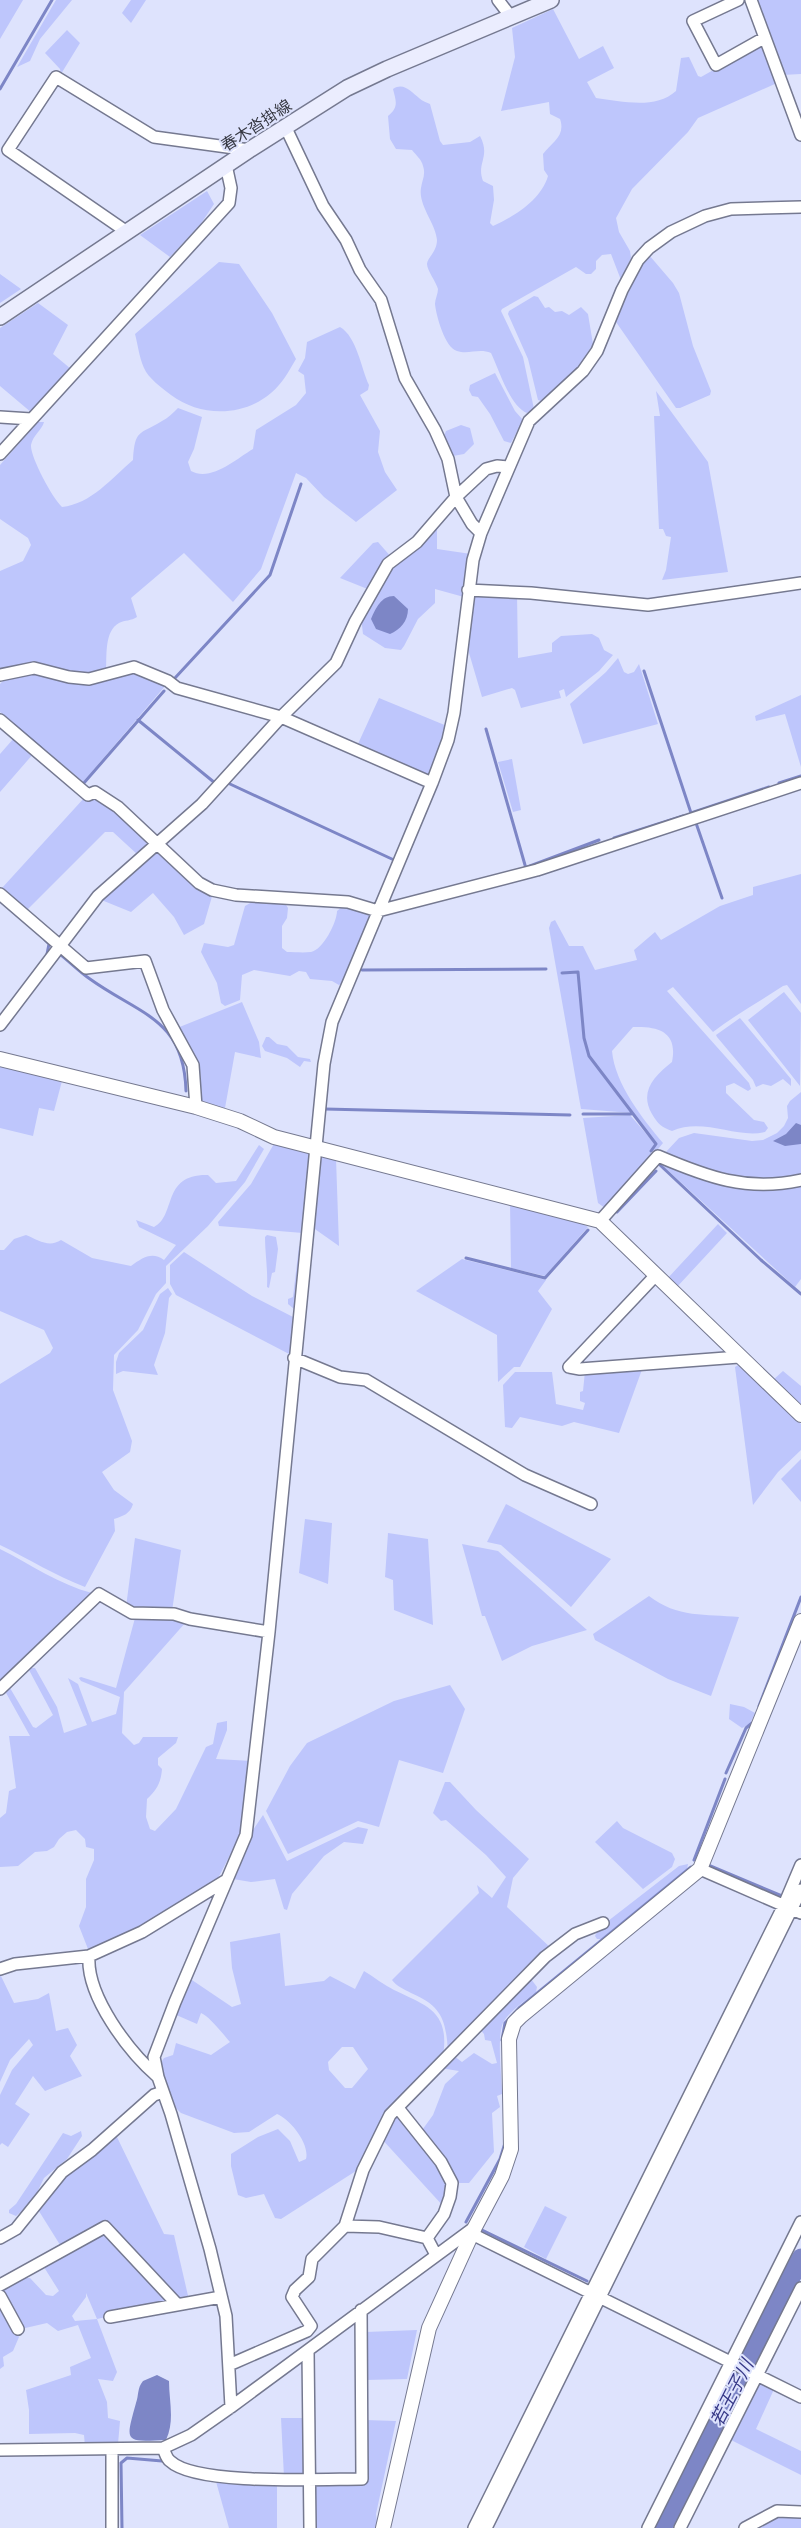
<svg xmlns="http://www.w3.org/2000/svg" width="801" height="2528" font-family="'Archivo Narrow','Noto Sans JP',sans-serif">
	<rect width="100%" height="100%" fill="#dee3fd"/>
	<path fill="#bec6fc" fill-rule="evenodd" d="M0 0H23L0 39Z
		M56 0H72L40 39 30 61 17 67Z
		M131 0H146L131 23 122 13Z
		M754 0H801V74L782 75Z
		M553 9 579 59 603 46 614 68 587 82 596 98C621 101 655 110 676 91L681 58 689 57 698 76 701 77 761 43 763 44 777 83 698 118 688 132 632 189 616 218 619 232 630 251 631 258 621 280 611 254 602 255 596 261V269L591 274H586L576 267 502 309 501 311 523 357 534 409 527 413C510 406 499 370 491 353 479 348 468 355 457 351 445 348 436 315 435 304 435 299 438 294 438 289 436 282 427 270 427 264 427 258 437 252 437 240 436 224 418 205 421 188 422 180 426 175 423 166 422 160 416 155 412 150L396 149 390 139 388 116C399 107 396 101 393 89 404 82 411 92 419 98 422 101 426 102 430 104L440 141 443 145 470 142 480 136C491 157 476 163 483 181L493 186 494 200 490 223 493 226C515 216 541 200 548 176L544 170 543 154C552 142 566 136 560 119L550 114 549 102 501 111 515 57 512 28Z
		M67 30 80 43 61 74 60 69 45 53Z
		M207 191 214 204 200 225 170 257 140 235Z
		M649 255 673 283 679 293 693 346 711 391 710 395 680 408H676L616 322 634 279Z
		M219 262 239 264 272 313 296 359C289 371 282 384 271 393 243 417 200 417 171 395 162 388 148 378 144 368 139 357 138 345 135 334Z
		M0 274 21 289 0 303Z
		M534 296 538 297 545 308 549 307 555 312 562 311 569 315 581 307 588 314 593 344 580 367 541 401 538 400 528 359 508 314 509 311Z
		M38 303 68 325 53 354 71 369 32 413 0 386V328Z
		M340 327C357 337 361 368 369 385L368 390 360 395 380 431 378 452 385 472 397 490 356 522 324 497 306 478 296 473 261 569 233 602 184 553 131 598 137 617C131 621 125 620 119 623 104 631 107 657 106 671L91 675 0 670V571L23 561 31 545 28 538 0 519V465L38 422H44C42 430 33 435 31 445 30 457 53 499 62 507 91 504 112 478 133 460 135 429 139 435 162 421 168 418 173 413 178 408L202 417 194 449 188 462 191 471C211 482 236 459 253 449L256 430 296 405 306 393 304 375 298 371 305 358 307 342Z
		M495 373 515 411 523 420 511 443 504 441 490 414 478 397 472 396 469 390 470 385Z
		M656 391 708 462 728 572 662 580 666 570 671 537 666 536 663 529H659L654 416H660Z
		M461 425 470 428 474 444 464 454 453 456 444 436 446 431Z
		M437 525V549L471 554 464 597 435 589V603L418 619 404 646 401 650 385 648 363 634 361 617 389 566Z
		M378 542 392 558 370 590 340 578 373 543Z
		M517 594 518 658 552 652V643L561 636 592 634 599 638 604 650 613 655 599 671 566 697 564 689 559 691 561 698 521 708 515 690 512 688 482 697 467 646 472 595Z
		M618 658 624 672 628 674 634 672 639 664 658 724 583 744 570 704 606 672Z
		M137 670 166 685 83 782 0 712V684C6 676 20 674 29 671L73 680Z
		M801 695V767L785 714 756 721 755 716Z
		M379 698 447 726 432 777 357 746Z
		M14 738 34 753 0 792V754Z
		M512 759 521 810 513 812 498 762Z
		M96 795 152 844 138 855 113 832H105L26 911 2 888 85 797Z
		M156 852 213 893 204 924 184 935 174 917 153 893 131 912 99 899 152 853Z
		M801 874V1004L787 985 783 986C759 1002 735 1015 713 1032L673 987 667 991 749 1083 751 1089 748 1091 734 1083 726 1086V1093L754 1120 764 1122 768 1128 765 1132C737 1139 703 1117 672 1131 661 1127 658 1124 652 1114 639 1092 654 1076 672 1062 678 1032 659 1026 633 1027L612 1051C615 1084 642 1118 663 1143L654 1154 652 1151 657 1144 632 1113 581 1109 549 928 551 922 555 920 569 946H583L595 970 637 960 634 950 655 932 661 940 720 906 753 895V887Z
		M252 902 285 903 288 908 287 918 282 926V948L287 952C294 952 303 953 311 952 323 950 337 922 337 911L342 907 370 913 373 917 344 982 339 985 332 981 310 979 306 972 299 971 290 976 254 970 242 975 240 1000 225 1006 221 1003 217 983 201 952 204 943 228 947 234 945 245 906Z
		M784 992 801 1013 800 1086 748 1020Z
		M242 1002 259 1042 261 1058 235 1052 225 1108 201 1103 177 1028Z
		M740 1018 791 1079V1086L783 1079 771 1086 763 1084 756 1087 753 1080 717 1037 716 1035Z
		M266 1037H269L277 1044 287 1046 298 1057 310 1059 311 1062 304 1061 300 1067 287 1058 265 1051 262 1046Z
		M0 1066 62 1081 54 1111 39 1108 33 1136 0 1128Z
		M801 1092V1177L756 1183 711 1173 665 1153 679 1138 694 1133 752 1141 763 1140 777 1133 784 1126 788 1118 787 1106 790 1101Z
		M630 1115 655 1144 650 1151 653 1156 605 1208 598 1203 583 1118Z
		M275 1142 309 1152 303 1233 219 1226 218 1222 251 1184Z
		M259 1145 264 1149 245 1182 208 1226 166 1266V1283L156 1294 138 1330 114 1355 113 1390 132 1441 130 1452 102 1472 114 1490 133 1504C130 1514 123 1516 114 1519L115 1531 85 1587C56 1576 29 1559 0 1545V1384L50 1353 53 1348 44 1330 0 1311V1250H4L14 1239 26 1235C38 1240 49 1248 61 1240L92 1258 131 1266C142 1258 152 1251 164 1260L176 1245 139 1227 136 1220 154 1227C177 1215 161 1174 208 1175L216 1183 236 1181Z
		M323 1155 336 1158 339 1246 312 1227 318 1158Z
		M664 1162C714 1180 748 1196 801 1184V1279L795 1287 662 1165Z
		M510 1202 579 1222 588 1227 545 1276 511 1268Z
		M718 1224 727 1233 676 1288 667 1279Z
		M267 1235 276 1237 278 1249 275 1272 272 1273 269 1288 267 1287C268 1270 265 1254 265 1237Z
		M299 1246 301 1247 296 1307 294 1309 288 1304V1299L293 1297Z
		M184 1252 252 1296 295 1318 291 1355 176 1295 170 1284V1265Z
		M462 1259 546 1280 538 1291 552 1309 520 1367H514L498 1382 497 1335 416 1291Z
		M168 1288 172 1294 169 1298 165 1333 154 1365 158 1375 123 1371 116 1374V1362L119 1353 143 1330 160 1294Z
		M644 1364 619 1433 574 1422 562 1426 520 1417 512 1428 505 1427 503 1385 515 1372H552L556 1404 583 1410 585 1403 580 1401V1392L583 1391 585 1371Z
		M738 1365 801 1424V1450L778 1472 753 1505 735 1367Z
		M783 1371 801 1386V1407L773 1380Z
		M801 1459V1502L781 1479Z
		M506 1504 611 1559 571 1607 501 1545 487 1542Z
		M305 1519 332 1523 328 1584 299 1573Z
		M388 1533 428 1539 433 1625 394 1610 393 1580 385 1577Z
		M135 1538 181 1550 172 1611 126 1607Z
		M462 1544 498 1551 587 1630 532 1646 502 1661 485 1616H482Z
		M0 1549C30 1564 60 1585 92 1593L0 1686Z
		M649 1596C677 1618 706 1614 739 1617L711 1696 668 1679 595 1640 593 1634Z
		M163 1615 186 1622 124 1692 122 1733 134 1745 139 1743 143 1737H178L176 1743 158 1758V1765L162 1769C161 1782 157 1790 147 1799L146 1817 150 1829 155 1831 176 1809 206 1747 213 1744 217 1723 227 1721V1730L216 1759 252 1761 240 1836 215 1884 138 1929 88 1949 79 1926 86 1907V1879L94 1860V1849L86 1847 85 1839 76 1830 67 1832 59 1839 54 1847 47 1851 35 1852 18 1866 0 1867V1818L6 1813 9 1791 16 1788 9 1736H30L5 1691 10 1688 33 1727 36 1728 53 1715 29 1670 30 1668H35L57 1707 64 1733 87 1725 68 1678 78 1684 92 1722 116 1714 120 1697 81 1681 79 1678 81 1677 116 1688 135 1618Z
		M450 1685 465 1709 443 1773 399 1760 379 1827 358 1821 288 1854 266 1811 290 1766 307 1743 394 1701Z
		M730 1704 744 1707 755 1713 750 1724 742 1728 729 1719Z
		M445 1782H450L476 1810 529 1859 513 1878 507 1907 552 1949 448 2052C446 2020 442 2006 411 1993 404 1989 396 1986 392 1980L479 1893 477 1885 492 1898 506 1877 486 1855 446 1820 441 1821 433 1813Z
		M263 1815 287 1861 358 1827 368 1829 363 1844 344 1842 324 1856 292 1894 287 1910 284 1909 275 1879 251 1882 233 1879 253 1830Z
		M617 1821 623 1828 672 1853 675 1859 672 1867 643 1889 595 1842Z
		M688 1864 687 1869 601 1939H597L595 1936 599 1928 679 1866Z
		M280 1933 285 1986 324 1981 330 1976 355 1989 364 1971C374 1977 384 1985 394 1990 427 2006 450 2011 443 2056L392 2108 359 2169 281 2219 275 2218 264 2194 246 2198 238 2195 231 2166V2154L258 2137 278 2129 290 2141 299 2162 306 2159C310 2144 290 2119 277 2114L249 2132 234 2133 181 2113C168 2102 165 2080 160 2064L164 2058 173 2055 176 2043 211 2055 230 2042C223 2034 209 2016 201 2013L197 2024 174 2014 189 1978 232 2007 241 2004 232 1968 230 1942ZM342 2047H353L368 2069 352 2088H345L329 2070 328 2062Z
		M0 1974 14 2003 38 1999 49 1993 56 2031 68 2028 77 2045 70 2056 82 2076 45 2091 33 2076 15 2104 30 2114 8 2147 2 2143 0 2145V2095L12 2070 33 2045 29 2039 10 2060 0 2082Z
		M531 1979 537 1987 536 1992C525 2001 512 2009 504 2021 496 2034 502 2077 502 2094L497 2096 500 2107 492 2113 494 2152 469 2183H454L420 2133 433 2115 445 2084 459 2071 440 2068 454 2056 462 2062 474 2053 492 2064 497 2063 491 2041 485 2040 484 2034 478 2027Z
		M396 2112 448 2179 444 2207 380 2137Z
		M81 2131 82 2136 67 2159 44 2178 33 2201 16 2216 9 2213V2210L16 2204 63 2133 71 2136Z
		M115 2133 164 2234 174 2235 189 2300 178 2302 108 2225 62 2248 37 2208 62 2176Z
		M545 2206 567 2217 546 2259 524 2247Z
		M103 2231 172 2303 97 2319 117 2372 113 2381 98 2379 107 2402 108 2418 120 2421 118 2444 85 2446 84 2435 75 2433 29 2434V2410L26 2390 71 2375 70 2367 91 2358 78 2325 58 2331 47 2323 21 2329 0 2291 1 2288 24 2278H30L46 2295 53 2296 59 2291 42 2264ZM86 2293 97 2319 75 2321 72 2316 86 2297Z
		M0 2301 19 2337 13 2351 3 2357 4 2366 0 2369Z
		M417 2330 407 2379 366 2380V2332Z
		M759 2381 775 2387 756 2429 801 2451V2475L729 2439Z
		M281 2418H305L306 2476 284 2477Z
		M365 2420 396 2421 376 2514 377 2522 375 2528H315L314 2482H366Z
		M215 2478 277 2483V2528H229Z
		M779 2517 801 2518V2528H760Z"/>
	<path fill="#7d86c6" d="M394 596 408 609C408 621 400 630 390 634L376 629 371 619C376 608 381 596 394 596Z
		M796 1123 801 1125V1144L785 1146 773 1141 786 1134Z
		M157 2375 169 2381C169 2401 175 2421 166 2440 124 2442 125 2443 136 2403 139 2395 137 2388 143 2381Z"/>
	<g fill="none" stroke-linecap="round" stroke-linejoin="round">
		<path stroke="#7d86c6" stroke-width="3" d="M0 89 52 0
			M644 671 691 813 769 787
			M175 678 270 575 301 484
			M138 720 215 783
			M14 725 41 748
			M486 729 525 865
			M80 782 83 784 164 691
			M779 783 801 776
			M230 784 394 860
			M696 823 722 898
			M614 838 683 816
			M522 869 599 840
			M45 940 49 944 47 954
			M61 955C71 963 80 972 90 979 140 1015 184 1018 186 1091
			M362 970 546 969
			M562 973 578 972 584 1038 589 1056 656 1144 651 1151
			M325 1109 570 1115
			M583 1114H631
			M660 1165 761 1260 801 1294
			M617 1212 656 1171
			M466 1258 545 1278 588 1230
			M759 1706 801 1597
			M726 1773 746 1728 752 1723
			M694 1860 725 1779
			M708 1865 782 1896
			M502 2040 505 2023 519 2008 691 1867
			M466 2222 500 2159 505 2143
			M482 2230 587 2281
			M122 2528 121 2463 127 2458 162 2461"/>
		<path stroke="#7d86c6" stroke-width="19" d="M662 2528 801 2258"/>
		<defs>
			<path id="minor" d="M498 0 511 17
				M738 0 693 21 716 65 764 38
				M751 0 801 135
				M285 126 323 206 346 240 360 270 381 300 405 378 435 430 448 459 456 497 472 524 481 533
				M127 232 8 150 56 77 154 137 249 150
				M0 417 31 419
				M0 454 229 203 231 188 226 165
				M468 590 531 593 648 605 801 583
				M0 675 34 668 69 677 89 679 134 667 168 681 177 688 281 717 432 783
				M0 720 88 795 95 792 118 807 199 883 212 890 236 895 348 902 378 911 537 870 801 783
				M0 894 86 968 145 961 163 1010 193 1065 196 1107
				M0 1025 98 896 202 804 281 717 336 663 355 622 388 564 417 542 456 497 486 469 497 466 508 467
				M600 1221 658 1156C707 1177 747 1192 801 1180
				M294 1358 340 1377 366 1380 525 1475 591 1504
				M569 1367 580 1369 739 1357
				M569 1367 656 1275
				M0 1689 99 1594 132 1613 174 1614 190 1619 269 1632
				M700 1869 801 1913
				M89 1956C86 1996 129 2052 158 2077
				M0 1969 15 1964 89 1956 142 1932 225 1881
				M398 2108 441 2162 452 2183 450 2197 444 2214 427 2238
				M345 2226 363 2170 390 2115 545 1957 575 1934 603 1923
				M472 2234 801 2397
				M0 2238 16 2229 62 2172 92 2150 154 2095 163 2092
				M0 2285 105 2227 177 2304
				M0 2296 18 2329
				M110 2317 221 2297
				M308 2351 310 2528
				M229 2365 307 2331 311 2326 292 2297 295 2290 309 2277 312 2259 345 2226 379 2227 427 2238 436 2255
				M231 2407 226 2316 210 2249 171 2114 158 2077 154 2057 175 2002 246 1835 269 1632 324 1064 332 1022 432 783 448 740 454 713 473 560 481 533 529 421 583 371 597 351 622 290 638 260 649 248 671 232 705 216 731 209 801 207
				M163 2448C165 2452 166 2458 170 2461 196 2486 324 2479 362 2479L361 2310
				M112 2449V2528
				M0 2450 163 2448 191 2435 231 2407 475 2227
				M474 2528 784 1905 801 1865
				M486 2528 801 1890
				M648 2528 801 2222
				M680 2528 801 2288
				M745 2528 777 2511 801 2512"/>
			<path id="tertiary" d="M0 1059 196 1107 240 1121 274 1137 600 1221 801 1415
				M383 2528 429 2328 475 2227 502 2176 511 2149 509 2039 514 2023 521 2016 700 1869 801 1621"/>
			<path id="secondary" d="M0 317 249 150 347 88 387 69 551 0"/>
		</defs>
		<use href="#minor" stroke="#757990" stroke-width="14"/>
		<use href="#tertiary" stroke="#757990" stroke-width="16"/>
		<use href="#secondary" stroke="#757990" stroke-width="18"/>
		<use href="#minor" stroke="#fff" stroke-width="11"/>
		<use href="#tertiary" stroke="#fff" stroke-width="14"/>
		<use href="#secondary" stroke="#ebedfe" stroke-width="15"/>
	</g>
	<g text-anchor="middle" stroke-width="4" stroke-linejoin="round" paint-order="stroke">
		<g font-size="16" fill="#363842" stroke="#dee3fd">
			<text transform="translate(256 125) rotate(-33)" y="6">春木沓掛線</text>
		</g>
		<g font-size="18" font-style="italic" fill="#373987" stroke="#dee3fd">
			<text transform="translate(732 2393) rotate(-63)" y="6">若王子川</text>
		</g>
	</g>
</svg>
